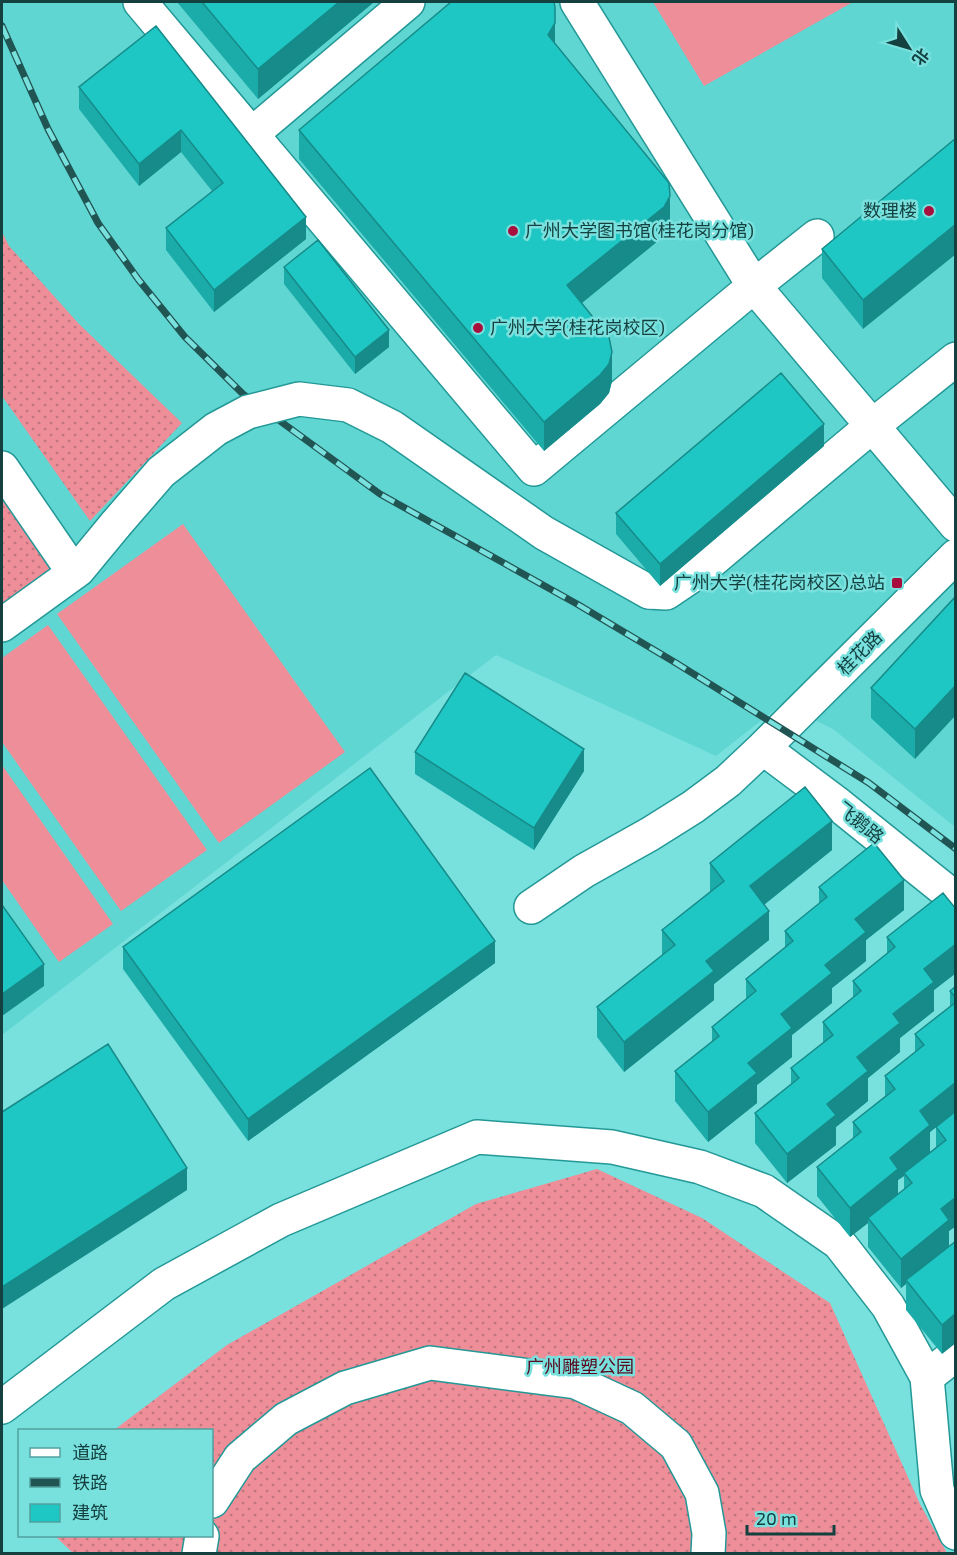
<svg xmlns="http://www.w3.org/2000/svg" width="957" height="1555" font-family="'Exo 2','Noto Sans SC',sans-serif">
	<defs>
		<pattern id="grass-dots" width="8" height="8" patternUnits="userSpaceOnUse" patternTransform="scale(1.5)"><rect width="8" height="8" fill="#ed8e99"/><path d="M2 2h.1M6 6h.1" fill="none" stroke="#bf767e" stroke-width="1.8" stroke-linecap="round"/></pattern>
	</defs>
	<rect width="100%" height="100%" fill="#78e1de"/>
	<path fill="#60d6d2" d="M2 2H955V827L833 729 782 704 716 756 496 655 2 1035Z"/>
	<path fill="url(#grass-dots)" d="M2 232 9 246 79 324 182 423 90 521 2 396Z
		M2 498 55 576 2 613Z
		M597 1169 702 1218 830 1303 920 1504 947 1553 74 1554 55 1536H212V1430H114L227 1345 476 1204Z"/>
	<path fill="#ed8e99" d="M653 2H853L704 86Z
		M183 524 345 752 219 843 57 614Z
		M48 625 207 850 121 911 2 742V658Z
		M2 765 113 924 59 962 2 880Z"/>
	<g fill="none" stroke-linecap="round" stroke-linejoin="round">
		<defs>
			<path id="minor" d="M140 2 534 469 754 286 817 236
				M577 2 754 286 956 525
				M252 134 408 2
				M2 468 74 573
				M649 592 666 593 703 568 872 426 956 359
				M2 625 78 570 116 524
				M763 748 839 805 956 899
				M531 907 584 871 650 834 693 807 728 781 763 748 956 556
				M927 1377 956 1354
				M2 1407 164 1284 281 1220 477 1137 612 1147 700 1167 764 1191 839 1243 888 1306 927 1377 937 1490 956 1533
				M212 1501 240 1458 286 1419 345 1388 430 1363 576 1382 632 1408 676 1445 702 1493 709 1533 708 1554
				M199 1554 202 1536"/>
		</defs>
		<use href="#minor" stroke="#239896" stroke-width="36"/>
		<use href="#minor" stroke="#fff" stroke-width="33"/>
		<defs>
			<path id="rail" d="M2 26 48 129 98 223 138 279 185 337 243 394 380 494 577 604 676 663 869 783 956 849"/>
		</defs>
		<use href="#rail" stroke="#215554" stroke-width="7"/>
		<use href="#rail" stroke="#78e1de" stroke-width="4.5" stroke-dasharray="14" stroke-linecap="butt"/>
		<defs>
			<path id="minor-bridge" d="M116 524 161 472 216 429 248 412 299 399 348 405 392 427 544 533 649 592"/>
		</defs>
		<use href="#minor-bridge" stroke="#239896" stroke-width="36" stroke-linecap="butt"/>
		<use href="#minor-bridge" stroke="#fff" stroke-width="33"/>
	</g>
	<path fill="#1baba9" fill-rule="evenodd" d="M177 2H374L258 99Z
		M156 26 306 239 214 312 166 250V228L212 191 181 152 139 186 79 109V87Z
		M555 44 670 225 664 236 582 303 612 381 609 393 600 404 544 451 299 159V130Z
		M956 138 863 329 822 278V249Z
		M284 267 389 347 355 374 284 284Z
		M824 446 660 586 616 534V513Z
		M956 596 915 759 871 718V688Z
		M415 752 584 771 534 850 415 774Z
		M832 850 764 905 769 940 714 984V1000L624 1072 597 1037V1007L662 955V930L710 892V863Z
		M819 887 904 910 866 940V961L832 988V1003L792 1035V1057L757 1085V1103L708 1142 675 1101V1071L712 1042V1027L746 999V979L785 948V931L819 904Z
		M956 909V973L934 990V1011L900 1038V1052L868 1078V1101L836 1127V1145L787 1183 755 1143V1113L791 1084V1068L823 1043V1022L853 997V981L887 953V937Z
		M123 947 495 963 248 1141 123 969Z
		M956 986V1226L949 1231 942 1354 906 1310V1284L901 1288 868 1247V1223L850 1237 817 1196V1167L853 1138V1122L885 1096V1076L915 1052V1034L950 1007V991ZM936 1127V1147L930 1152V1132ZM904 1176V1190L898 1194V1180Z"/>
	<path fill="#168b89" d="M339 2H374L258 99V69Z
		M555 8V52L548 35Z
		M181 130V152L139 186V164Z
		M670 196V225L664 236 567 315V285Z
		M306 217V239L214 312V290Z
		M956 224V254L863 329V300Z
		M389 330V347L355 374V357Z
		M612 352V381L609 393 600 404 544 451V422Z
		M824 424V446L660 586V564Z
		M956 685V715L915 759V729Z
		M584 749V771L534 850V828Z
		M832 821V850L750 916V886Z
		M904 880V910L866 940V961L832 988V1003L792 1035V1057L757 1085V1103L708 1142V1112L748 1063 781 1014 825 965 855 919Z
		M769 911V940L714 984V1000L624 1072V1042L706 961Z
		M495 941V963L248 1141V1119Z
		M956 944V973L934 990V1011L900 1038V1052L868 1078V1101L836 1127V1145L787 1183V1154L827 1104 857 1057 893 1014 924 969Z
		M44 964V986L2 1016V994Z
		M956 1082V1112L930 1132V1154L904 1173V1176L898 1180V1198L868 1218V1223L850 1237V1208L890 1158 920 1111Z
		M187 1168V1190L2 1309V1287Z
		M956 1197V1226L949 1231V1249L906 1280V1284L901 1288V1259L941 1209Z
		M956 1313V1343L942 1354V1325Z"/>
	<path fill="#1fc7c4" stroke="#168b89" stroke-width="1.5" d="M202 2H339L258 69Z
		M451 2H554L555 8V23L548 35 669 183 670 196 664 207 567 285 609 337 612 352 609 364 600 375 544 422 299 130Z
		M156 26 306 217 214 290 166 228 223 183 181 130 139 164 79 87Z
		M956 138V224L863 300 822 249Z
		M318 240 389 330 355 357 284 267Z
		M781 373 824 424 660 564 616 513Z
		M956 596V685L915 729 871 688Z
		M465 673 584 749 534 828 415 752Z
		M370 768 495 941 248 1119 123 947Z
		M805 787 832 821 750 886 769 911 706 961 714 971 624 1042 597 1007 675 945 662 930 724 881 710 863Z
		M874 843 904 880 855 919 866 932 825 965 832 973 781 1014 792 1028 748 1063 757 1073 708 1112 675 1071 719 1036 712 1027 756 991 746 979 793 941 785 931 827 897 819 887Z
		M943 893 956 909V944L924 969 934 982 893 1014 900 1023 857 1057 868 1071 827 1104 836 1115 787 1154 755 1113 799 1078 791 1068 833 1035 823 1022 861 991 853 981 895 947 887 937Z
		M2 905 44 964 2 994Z
		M956 986V998L950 991Z
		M956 1002V1082L920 1111 930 1125 890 1158 898 1169 850 1208 817 1167 861 1132 853 1122 895 1089 885 1076 924 1045 915 1034Z
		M108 1044 187 1168 2 1287V1112Z
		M956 1111V1197L941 1209 949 1220 901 1259 868 1218 912 1183 904 1173 946 1140 936 1127Z
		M956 1241V1313L942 1325 906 1280Z"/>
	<g fill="#a70f3d" stroke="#78e1de" stroke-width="2">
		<circle cx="929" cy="211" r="6"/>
		<circle cx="513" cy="231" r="6"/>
		<circle cx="478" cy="328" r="6"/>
		<rect x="891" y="577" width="12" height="12" rx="3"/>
	</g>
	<g text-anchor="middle" stroke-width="5" stroke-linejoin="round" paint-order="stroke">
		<g font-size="18" fill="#144140" stroke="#78e1de" text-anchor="end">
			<text x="917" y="217">数理楼</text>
			<text x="525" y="237" text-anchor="start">广州大学图书馆(桂花岗分馆)</text>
			<text x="490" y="334" text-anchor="start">广州大学(桂花岗校区)</text>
			<text x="885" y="589">广州大学(桂花岗校区)总站</text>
		</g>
		<g font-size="18" fill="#144140" stroke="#78e1de">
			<text transform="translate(860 653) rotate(-45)" y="6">桂花路</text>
			<text transform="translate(860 823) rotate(39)" y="6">飞鹅路</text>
		</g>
		<g font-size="18" fill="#5a0a1f" stroke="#78e1de">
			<text x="580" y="1373">广州雕塑公园</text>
		</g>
	</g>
	<rect width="957" height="1555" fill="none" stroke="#144140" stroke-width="6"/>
	<rect x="18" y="1429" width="195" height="108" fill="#78e1de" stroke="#50a19f" stroke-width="1.5"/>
	<rect x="30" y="1448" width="30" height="9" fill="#ffffff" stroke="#50a19f" stroke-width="1.5"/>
	<text x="72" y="1459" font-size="18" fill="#144140">道路</text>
	<rect x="30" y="1478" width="30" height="9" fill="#215554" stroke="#50a19f" stroke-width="1.5"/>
	<text x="72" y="1489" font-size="18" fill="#144140">铁路</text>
	<rect x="30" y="1504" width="30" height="18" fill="#1fc7c4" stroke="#50a19f" stroke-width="1.5"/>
	<text x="72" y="1519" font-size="18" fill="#144140">建筑</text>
	<g transform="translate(909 48) rotate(127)" stroke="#78e1de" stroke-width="4.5" paint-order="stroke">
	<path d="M0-4.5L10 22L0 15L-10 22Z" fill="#144140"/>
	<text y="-9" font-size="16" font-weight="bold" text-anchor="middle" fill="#144140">北</text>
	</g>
	<path d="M747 1525v9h87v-9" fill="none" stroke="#144140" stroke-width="3"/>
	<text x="756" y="1525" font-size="18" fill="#144140" stroke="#78e1de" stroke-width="4.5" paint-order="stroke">20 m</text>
</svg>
